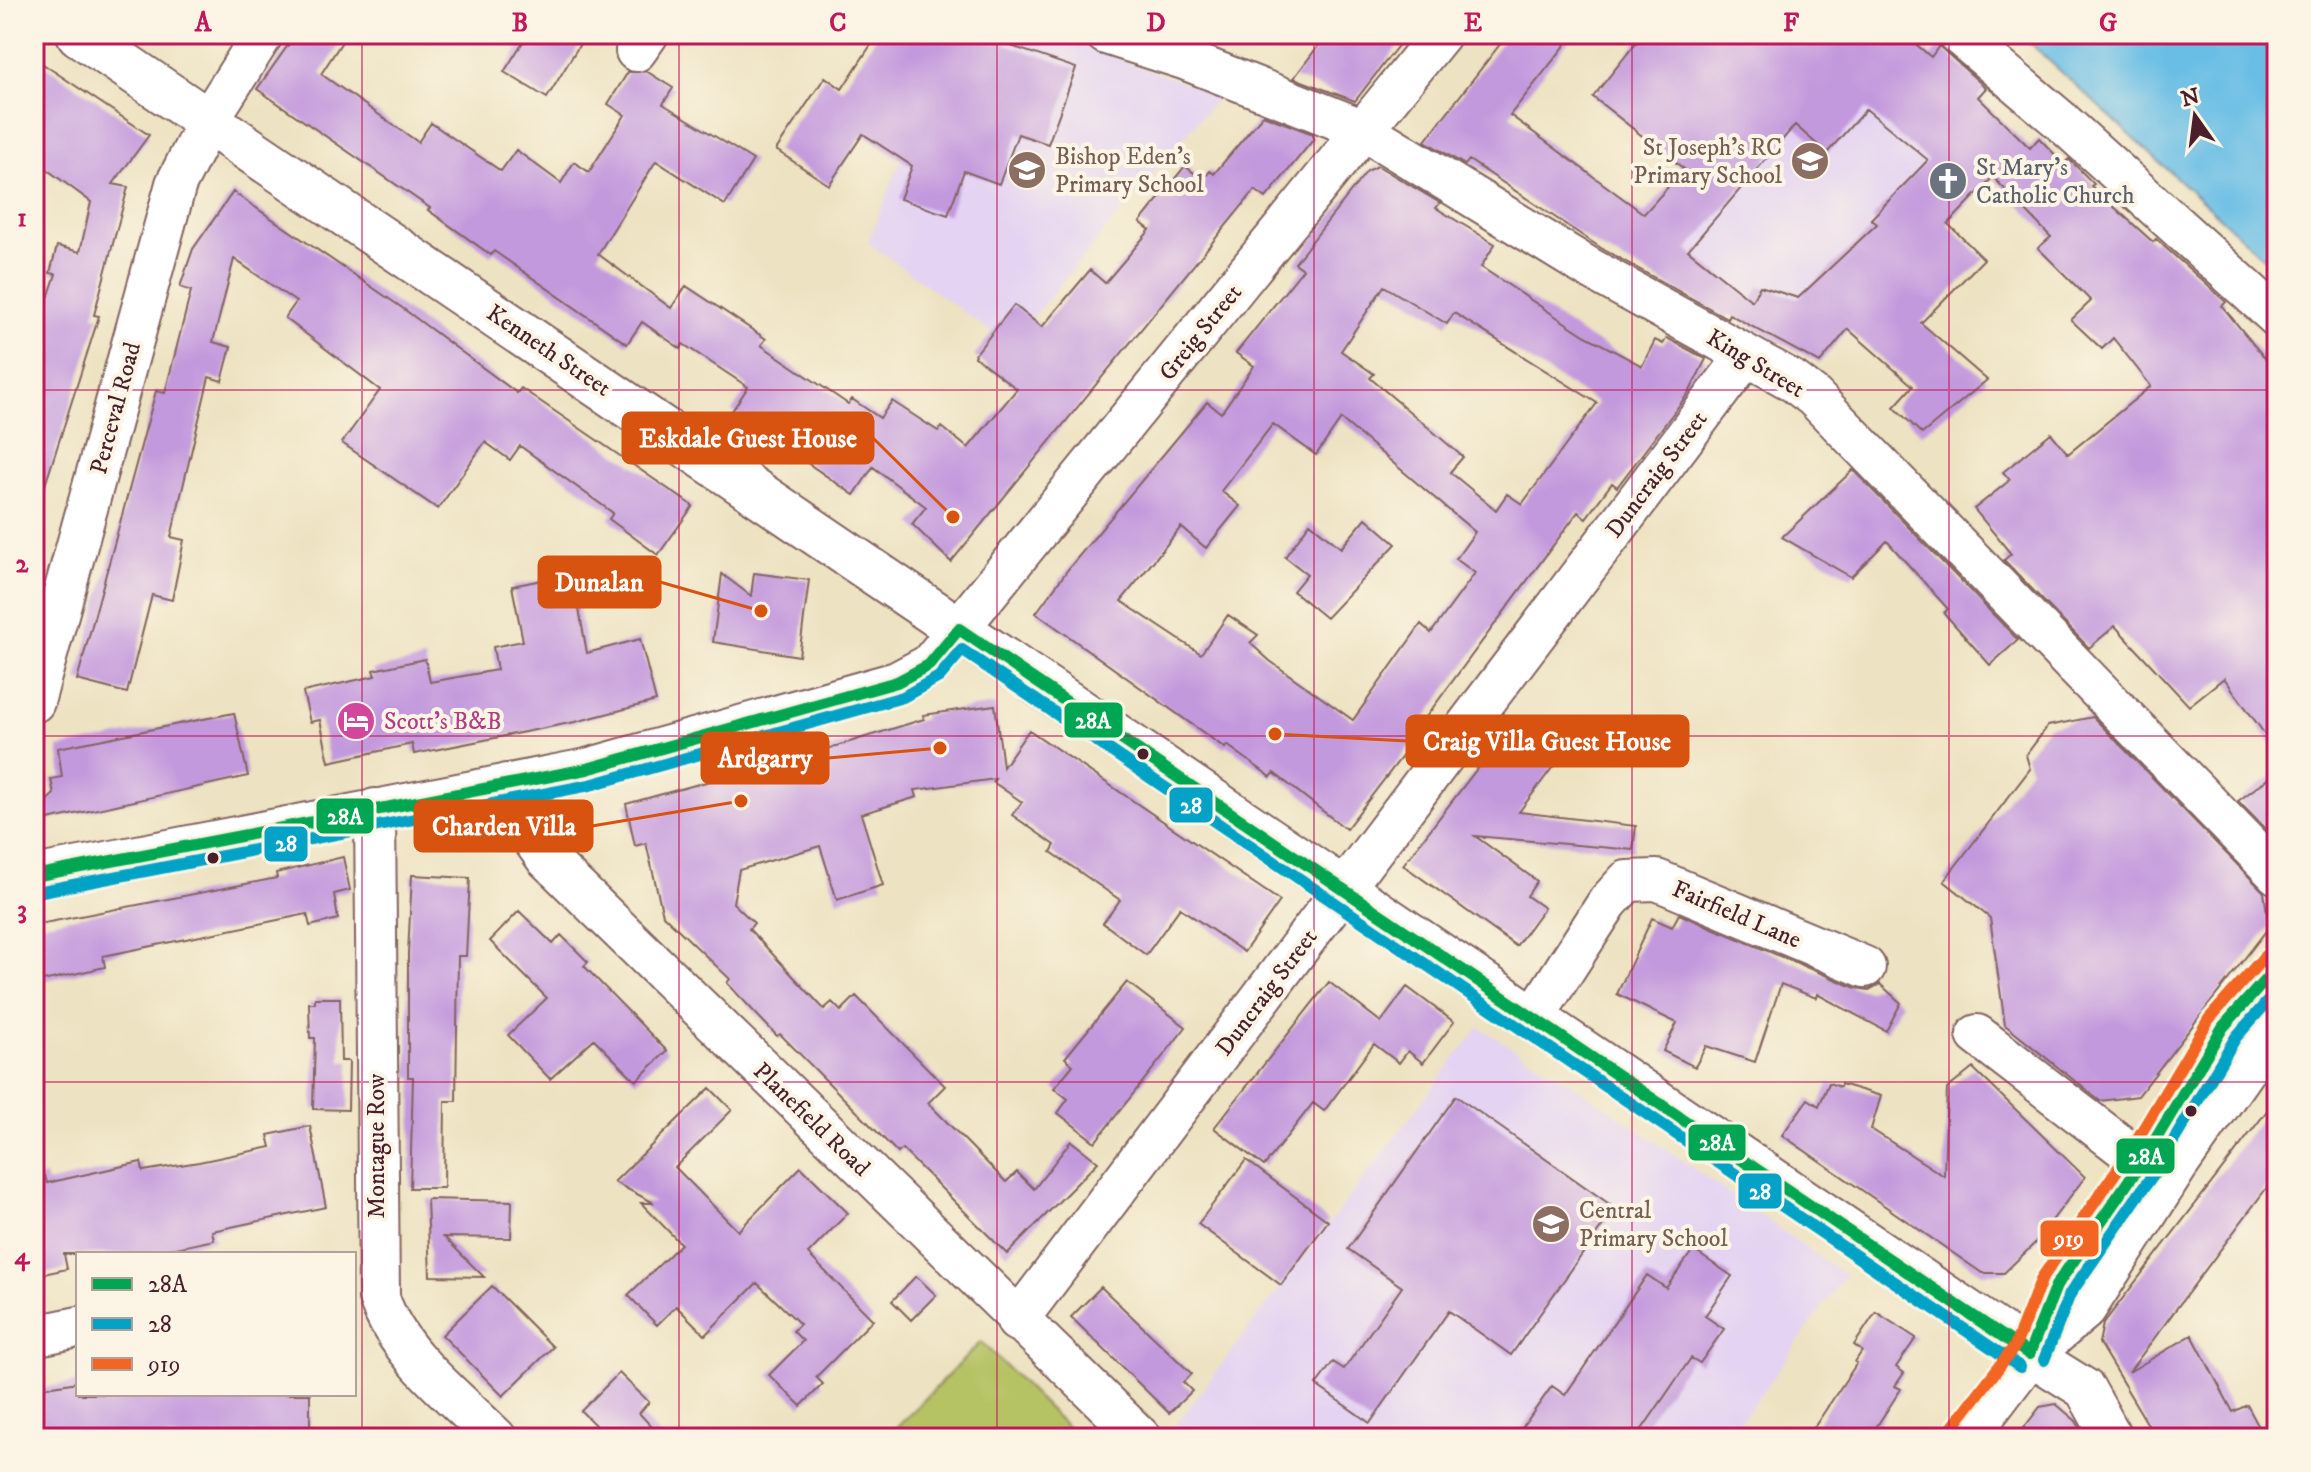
<svg xmlns="http://www.w3.org/2000/svg" width="2311" height="1472" font-family="'IM FELL DW Pica',serif">
	<rect width="100%" height="100%" fill="#fcf5e5"/>
	<filter id="ink" filterUnits="userSpaceOnUse"><feTurbulence type="fractalNoise" baseFrequency=".0125" numOctaves="2"/><feDisplacementMap in="SourceGraphic" scale="16" xChannelSelector="R" yChannelSelector="G"/><feConvolveMatrix kernelMatrix="1 2 1 2 8 2 1 2 1" color-interpolation-filters="sRGB"/></filter>
	<filter id="wash" filterUnits="userSpaceOnUse"><feTurbulence type="fractalNoise" baseFrequency=".006" numOctaves="4" result="noise"/><feDisplacementMap in="SourceGraphic" scale="32" xChannelSelector="R" yChannelSelector="G"/><feGaussianBlur stdDeviation="1.8" result="paint"/><feColorMatrix in="noise" values="0 0 0 0 0 0 0 0 0 0 0 0 0 0 0 0 0 1.4 0 .05"/><feComposite in="paint" operator="in"/></filter>
	<g filter="url(#wash)">
		<rect width="100%" height="100%" fill="#ede2c1"/>
		<path fill="#e4d3f2" d="M951 34H1053L1219 96 1009 345 868 243Z
			M1904 34 1931 56 1940 46 1988 86 1983 103 1871 219 1876 224 1798 298 1760 286 1741 321 1616 257 1632 227Z
			M1479 1027 1590 1096 1845 1275 1760 1396 1727 1438H1176L1170 1432Z"/>
		<path fill="#b6c365" stroke="#807148" stroke-width="2" d="M981 1342 1078 1438H886Z"/>
		<path fill="#69bee5" stroke="#5a6e88" stroke-width="2" d="M2020 34H2277V270Z"/>
		<g id="blocks">
			<path fill="#c399dd" fill-rule="evenodd" d="M296 34H347L321 74 418 142 431 123 501 171 516 150 561 183 574 162 589 172 625 115 608 104 628 72 646 71 673 88 663 104 753 160 725 205 656 161 598 254 671 308 686 286 766 339 761 345 848 404 852 399 880 418 892 401 938 431 942 427 968 448 1017 389 974 356 1014 305 1042 327 1090 270 1105 283 1150 230 1140 222 1185 166 1203 180 1210 171 1214 174 1263 115 1313 134V140L1266 198 1255 190 951 562 912 524 926 507 873 467 854 495 732 411 748 387 683 344 681 349 642 322 627 344 494 251 491 255 428 210 430 208 257 89Z
				M528 34H586L547 98 504 72Z
				M878 34H976L1076 68 1048 144 1018 134 999 184 964 171 948 215 900 199 912 166 863 134 829 185 776 150 825 77 842 89Z
				M1327 34H1407L1355 101 1294 78Z
				M1508 34H1574L1510 115 1644 214 1684 169 1593 97 1643 34H1904L1931 57 1939 46 1986 88 1978 97 2030 148 2039 138 2064 164 2069 159 2094 184 2091 186 2153 242 2156 239 2226 302 2222 306 2277 373V751L2224 678 2189 706 2115 626 2089 648 2004 560 2011 554 1974 509 2010 480 2003 472 2051 433 2068 454 2151 386 2113 338 2102 349 2071 320 2091 301 2038 248 2051 237 1993 177 1948 224 1984 259 1921 323 1987 380 1922 434 1894 407 1913 386 1848 329 1820 363 1729 314 1727 318 1601 248 1469 160 1465 165 1425 141ZM1866 109 1928 160 1871 219 1877 224 1798 298 1760 286 1752 301 1688 250 1795 125 1827 153Z
				M34 58 149 135 113 184 128 187 94 315 99 316 41 498 34 497V340L56 274 50 273 57 246 80 252 91 202 34 160Z
				M1378 166 1440 203 1436 208 1495 244 1481 267 1584 335 1642 366 1655 340 1663 344 1667 338 1706 359 1690 391 1617 487 1612 483 1586 518 1578 512 1423 721 1427 724 1346 829 1274 773 1271 777 1227 745 1225 748 1036 613 1069 568 1207 402 1221 413 1254 366 1236 353 1303 269 1295 263 1367 171ZM1384 286 1447 324 1454 313 1597 403 1522 504 1507 494 1496 510 1450 472 1463 457 1370 378 1374 374 1341 351ZM1341 419 1475 532 1456 559 1475 573 1431 633 1421 624 1353 720 1270 661 1250 643 1258 635 1228 615 1201 654 1121 601 1181 527 1206 548 1240 506 1221 491 1273 424 1316 455Z
				M233 192 401 307 517 393 521 388 693 506 658 555 609 519 613 513 520 446 510 460 485 442 438 509 342 443 380 390 285 318 296 302 234 259 213 342 231 347 222 381 209 377 171 537 184 540 172 600 152 595 127 693 77 680 156 391 165 393 191 291 180 287 193 249Z
				M1853 470 2018 640 1990 665 1944 613 1948 609 1887 541 1851 577 1782 537Z
				M1366 518 1396 544 1326 618 1293 591 1307 574 1285 557 1310 523 1341 548Z
				M754 573 809 580 799 656 713 642 722 574 751 596Z
				M542 580 547 604 577 598 587 653 640 639 656 701 575 722 414 754 412 744 329 762 320 720 310 722 303 692 375 676 373 670 425 659 430 682 497 670 493 647 523 641 512 586Z
				M995 705 1003 767 1029 730 1280 901 1244 952 1180 908 1146 955 1103 923 1120 900 1051 852 1055 845 1012 815 1022 802 993 782 995 779 915 790 917 797 861 814 883 885 837 900 820 846 739 870 733 903 754 923 749 929 824 1009 832 1002 841 1011 856 996 945 1086 928 1103 1006 1182 1017 1172 1034 1189 1071 1141 1098 1162 1007 1254 902 1149 898 1153 780 1034 777 1036 727 983 730 979 663 915 646 843 635 846 626 804 830 748 924 719 923 715Z
				M234 713 248 776 34 823V812L54 794 51 779 62 777 58 748Z
				M2093 717 2264 892 2269 927 2138 1096 2100 1101 2005 1025 1990 918 1944 881 2030 769 2026 755 2048 726Z
				M1516 718 1555 747 1547 758 1555 764 1519 812 1636 826 1633 850 1475 836 1537 881 1527 896 1544 908 1516 946 1403 865Z
				M2277 772V841L2238 801Z
				M343 857 350 890 334 894 338 919 310 926 307 914 103 956 105 967 34 983V933L40 932 39 924 277 878 276 873Z
				M412 875 470 878 466 956H458L456 1101H445L444 1188H410L413 1077H408V954Z
				M519 911 553 944 561 935 588 962 584 966 667 1051 636 1081 594 1039 550 1079 508 1035 547 998 490 941Z
				M1679 914 1856 988 1869 990 1880 984 1901 1003 1886 1031 1817 994 1816 998 1781 984 1755 1062 1706 1046 1695 1067 1663 1051 1677 1023 1617 994 1652 918 1672 927Z
				M1127 982 1186 1027 1095 1142 1058 1113 1068 1099 1054 1088 1073 1065 1065 1058Z
				M1329 982 1381 1022 1407 987 1454 1022 1423 1063 1408 1051 1399 1063 1374 1044 1324 1111 1313 1103 1264 1166 1214 1128Z
				M315 998H340L341 1061H349L348 1110 313 1109 315 1038H310L309 1003H315Z
				M1973 1068 2085 1177 2034 1244 2004 1273H1982L1782 1135 1808 1099 1819 1106 1829 1083 1840 1087 1841 1084 1881 1096 1871 1129 1944 1176 1947 1089Z
				M710 1088 732 1110 675 1167 738 1231 801 1167 848 1213 808 1254 873 1320 816 1377 823 1384 801 1406 769 1375 803 1341 793 1331 800 1324 757 1283 705 1335 676 1306 657 1325 628 1295 681 1244 641 1203H654L614 1182Z
				M1456 1096 1615 1208 1511 1355 1449 1311 1370 1423 1316 1385 1333 1362 1344 1369 1402 1287 1348 1249Z
				M2277 1098V1174L2129 1372 2192 1335 2233 1412 2247 1405 2265 1438H2156L2099 1343 2103 1324Z
				M310 1126 326 1207 212 1231 214 1240 149 1254H64L67 1269 34 1276V1178L45 1176 47 1183 141 1162 143 1171 199 1162 271 1147 268 1135Z
				M1246 1160 1328 1221 1281 1285 1198 1224Z
				M427 1199 512 1201 511 1238 444 1237 484 1277 430 1276Z
				M1693 1250 1732 1276 1705 1316 1724 1329 1700 1363 1691 1358 1636 1438H1515L1552 1386 1565 1395 1647 1275 1666 1288Z
				M916 1276 936 1295 911 1320 892 1301Z
				M492 1286 553 1347 503 1396 442 1335Z
				M1101 1287 1192 1374 1183 1382 1192 1391 1169 1413 1071 1317Z
				M1876 1312 1916 1338 1896 1367 1904 1373 1895 1386 1901 1389 1869 1438H1807L1857 1363 1855 1362 1862 1351 1854 1345Z
				M619 1373 649 1402 639 1413 662 1438H608L581 1411Z
				M78 1382V1394H310V1438H255V1433L218 1438H42L34 1389Z
				M2056 1404 2076 1421 2086 1438H2016L2040 1407Z"/>
		</g>
	</g>
	<g filter="url(#ink)">
		<use href="#blocks" fill-opacity="0" stroke="#836360" stroke-width="2"/>
		<g fill="none" stroke-linecap="round" stroke-linejoin="round">
			<defs>
				<path id="street" d="M1106 34 1184 59 1364 130 1589 268 1793 381 1814 397 2277 874
					M1958 34 2060 120 2277 317
					M636 51 648 34
					M34 702 176 184 209 119 263 34
					M506 784 524 827 546 858 1141 1438
					M375 809 379 1298C398 1355 454 1396 496 1438
					M34 876 587 769 897 682 929 665 1441 34
					M1534 1017 1608 902 1627 881 1657 880 1865 967
					M1977 1035 2142 1162
					M1017 1321 1746 356
					M34 1336 78 1327
					M2029 1354 2085 1389 2112 1438"/>
				<path id="secondary" d="M2034 1350 2084 1308 2175 1166 2277 1020
					M2029 1354 2056 1286 2142 1162 2223 1027 2277 967"/>
				<path id="highway" d="M79 34 2029 1354 1965 1438"/>
			</defs>
			<use href="#street" stroke="#836360" stroke-width="44"/>
			<use href="#secondary" stroke="#836360" stroke-width="48"/>
			<use href="#highway" stroke="#836360" stroke-width="48"/>
			<use href="#street" stroke="#fff" stroke-width="40"/>
			<use href="#secondary" stroke="#fff" stroke-width="44"/>
			<use href="#highway" stroke="#fff" stroke-width="44"/>
			<defs>
				<path id="bus-1" d="M34 876 587 769 897 682 929 665 959 629 2029 1354
					M2029 1354 2056 1286 2142 1162 2223 1027 2277 967"/>
				<path id="bus-2" d="M37 892 590 785 903 697 939 677 962 650 2020 1367
					M2044 1360 2070 1294 2156 1170 2236 1037 2277 991"/>
				<path id="bus-3" d="M1952 1428 2015 1346 2042 1278 2129 1153 2209 1019 2265 956"/>
			</defs>
			<use href="#bus-1" stroke="#fcf5e5" stroke-width="18"/>
			<use href="#bus-2" stroke="#fcf5e5" stroke-width="18"/>
			<use href="#bus-3" stroke="#fcf5e5" stroke-width="18"/>
			<use href="#bus-1" stroke="#00a651" stroke-width="12"/>
			<use href="#bus-2" stroke="#04a2c6" stroke-width="12"/>
			<use href="#bus-3" stroke="#f26522" stroke-width="12"/>
		</g>
	</g>
	<path fill="none" stroke="#c2185b" stroke-width="2" stroke-opacity="0.55" d="M362 34V1438M679 34V1438M997 34V1438M1314 34V1438M1632 34V1438M1949 34V1438M34 390H2277M34 736H2277M34 1082H2277"/>
	<defs>
		<symbol id="school-disc" viewBox="-11 -11 22 22"><circle r="9.5" fill="#8d6e63" stroke="#fcf5e5"/><path d="M0-5L7-2L0 1L-7-2ZM-4 1L0 2.5L4 1V4Q0 6-4 4Z" fill="#fff"/></symbol>
		<symbol id="church-disc" viewBox="-11 -11 22 22"><circle r="9.5" fill="#6b7280" stroke="#fcf5e5"/><path d="M-1.2-6h2.4v3.5h3.3v2.4h-3.3V6h-2.4V-.1h-3.3v-2.4h3.3Z" fill="#fff"/></symbol>
		<symbol id="hotel-disc" viewBox="-11 -11 22 22"><circle r="9.5" fill="#d1479c" stroke="#fcf5e5"/><path d="M-6-4.5h1.5V1H6V5H4.5V3h-9V5H-6ZM-4 0a1.8 1.8 0 1 1 3.6 0ZM.5 0V-2.5h3Q6-2.5 6 0Z" fill="#fff"/></symbol>
	</defs>
	<g fill-rule="evenodd">
		<use href="#school-disc" x="1788" y="139" width="44" height="44"/>
		<use href="#school-disc" x="1005" y="148" width="44" height="44"/>
		<use href="#church-disc" x="1926" y="159" width="44" height="44"/>
		<use href="#hotel-disc" x="334" y="699" width="44" height="44"/>
		<use href="#school-disc" x="1529" y="1202" width="44" height="44"/>
	</g>
	<g fill="#4a1f2b" stroke="#fcf5e5" stroke-width="3">
		<circle cx="1143" cy="754" r="7"/>
		<circle cx="213" cy="858" r="7"/>
		<circle cx="2191" cy="1111" r="7"/>
	</g>
	<g text-anchor="middle" stroke-width="8" stroke-linejoin="round" paint-order="stroke">
		<g font-size="24" fill="#785e54" stroke="#fcf5e5" text-anchor="start">
			<text x="1782" y="155" text-anchor="end">St Joseph's RC<tspan x="1782" dy="28">Primary School</tspan></text>
			<text x="1055" y="164">Bishop Eden's<tspan x="1055" dy="28">Primary School</tspan></text>
			<text x="1579" y="1218">Central<tspan x="1579" dy="28">Primary School</tspan></text>
		</g>
		<g font-size="24" fill="#5b616d" stroke="#fcf5e5" text-anchor="start">
			<text x="1976" y="175">St Mary's<tspan x="1976" dy="28">Catholic Church</tspan></text>
		</g>
		<g font-size="24" fill="#4a1f2b" stroke="#fcf5e5">
			<text transform="translate(1200 332) rotate(-51)" y="8">Greig Street</text>
			<text transform="translate(549 350) rotate(34)" y="8">Kenneth Street</text>
			<text transform="translate(1756 363) rotate(31)" y="8">King Street</text>
			<text transform="translate(115 408) rotate(-75)" y="8">Perceval Road</text>
			<text transform="translate(1656 474) rotate(-53)" y="8">Duncraig Street</text>
			<text transform="translate(1737 914) rotate(23)" y="8">Fairfield Lane</text>
			<text transform="translate(1266 992) rotate(-53)" y="8">Duncraig Street</text>
			<text transform="translate(812 1119) rotate(44)" y="8">Planefield Road</text>
			<text transform="translate(376 1146) rotate(-90)" y="8">Montague Row</text>
		</g>
		<g font-size="24" fill="#b23c85" stroke="#fcf5e5" text-anchor="start">
			<text x="384" y="729">Scott's B&amp;B</text>
		</g>
	</g>
	<path fill="none" stroke="#d8530f" stroke-width="3" d="M953 517L873 438M761 611L660 582M1275 734L1407 741M940 748L828 758M741 801L592 826"/>
	<g fill="#d8530f" stroke="#fcf5e5" stroke-width="3">
		<circle cx="953" cy="517" r="8"/>
		<circle cx="761" cy="611" r="8"/>
		<circle cx="1275" cy="734" r="8"/>
		<circle cx="940" cy="748" r="8"/>
		<circle cx="741" cy="801" r="8"/>
	</g>
	<g fill="#d8530f" stroke="#d8530f" stroke-width="3">
		<rect x="623" y="413" width="250" height="50" rx="8"/>
		<rect x="539" y="557" width="121" height="50" rx="8"/>
		<rect x="1407" y="716" width="281" height="50" rx="8"/>
		<rect x="702" y="733" width="126" height="50" rx="8"/>
		<rect x="415" y="801" width="177" height="50" rx="8"/>
	</g>
	<g font-size="26" text-anchor="middle" font-weight="bold" fill="#fff">
		<text x="748" y="447">Eskdale Guest House</text>
		<text x="599" y="591">Dunalan</text>
		<text x="1547" y="750">Craig Villa Guest House</text>
		<text x="765" y="767">Ardgarry</text>
		<text x="504" y="835">Charden Villa</text>
	</g>
	<g stroke="#fcf5e5" stroke-width="3">
		<rect x="1063" y="701" width="61" height="38" rx="8" fill="#00a651"/>
		<rect x="1168" y="786" width="46" height="38" rx="8" fill="#04a2c6"/>
		<rect x="315" y="797" width="60" height="38" rx="8" fill="#00a651"/>
		<rect x="263" y="825" width="46" height="38" rx="8" fill="#04a2c6"/>
		<rect x="1687" y="1123" width="60" height="39" rx="8" fill="#00a651"/>
		<rect x="2115" y="1137" width="61" height="38" rx="8" fill="#00a651"/>
		<rect x="1737" y="1172" width="46" height="38" rx="8" fill="#04a2c6"/>
		<rect x="2039" y="1219" width="61" height="39" rx="8" fill="#f26522"/>
	</g>
	<g font-size="22" text-anchor="middle" font-weight="bold" fill="#fff">
		<text x="1093" y="728">28A</text>
		<text x="1191" y="813">28</text>
		<text x="345" y="824">28A</text>
		<text x="286" y="851">28</text>
		<text x="1717" y="1150">28A</text>
		<text x="2146" y="1164">28A</text>
		<text x="1760" y="1199">28</text>
		<text x="2069" y="1246">919</text>
	</g>
	<rect width="2311" height="1472" fill="none" stroke="#fcf5e5" stroke-width="88"/>
	<rect x="76" y="1252" width="280" height="144" fill="#fcf5e5" stroke="#b59f9b" stroke-width="2"/>
	<rect x="92" y="1278" width="40" height="12" fill="#00a651" stroke="#b59f9b" stroke-width="2"/>
	<text x="148" y="1292" font-size="24" fill="#4a1f2b">28A</text>
	<rect x="92" y="1318" width="40" height="12" fill="#04a2c6" stroke="#b59f9b" stroke-width="2"/>
	<text x="148" y="1332" font-size="24" fill="#4a1f2b">28</text>
	<rect x="92" y="1358" width="40" height="12" fill="#f26522" stroke="#b59f9b" stroke-width="2"/>
	<text x="148" y="1372" font-size="24" fill="#4a1f2b">919</text>
	<g transform="translate(2195 116) rotate(346)" stroke="#fcf5e5" stroke-width="6" paint-order="stroke">
	<path d="M0-6L14 30L0 20L-14 30Z" fill="#4a1f2b"/>
	<text y="-12" font-size="22" font-weight="bold" text-anchor="middle" fill="#4a1f2b">N</text>
	</g>
	<rect x="44" y="44" width="2223" height="1384" fill="none" stroke="#c2185b" stroke-width="3"/>
	<g font-size="26" text-anchor="middle" font-weight="bold" fill="#c2185b">
		<text x="203" y="31">A</text>
		<text x="520" y="31">B</text>
		<text x="838" y="31">C</text>
		<text x="1156" y="31">D</text>
		<text x="1473" y="31">E</text>
		<text x="1791" y="31">F</text>
		<text x="2108" y="31">G</text>
		<text x="22" y="226">1</text>
		<text x="22" y="572">2</text>
		<text x="22" y="918">3</text>
		<text x="22" y="1264">4</text>
	</g>
</svg>
